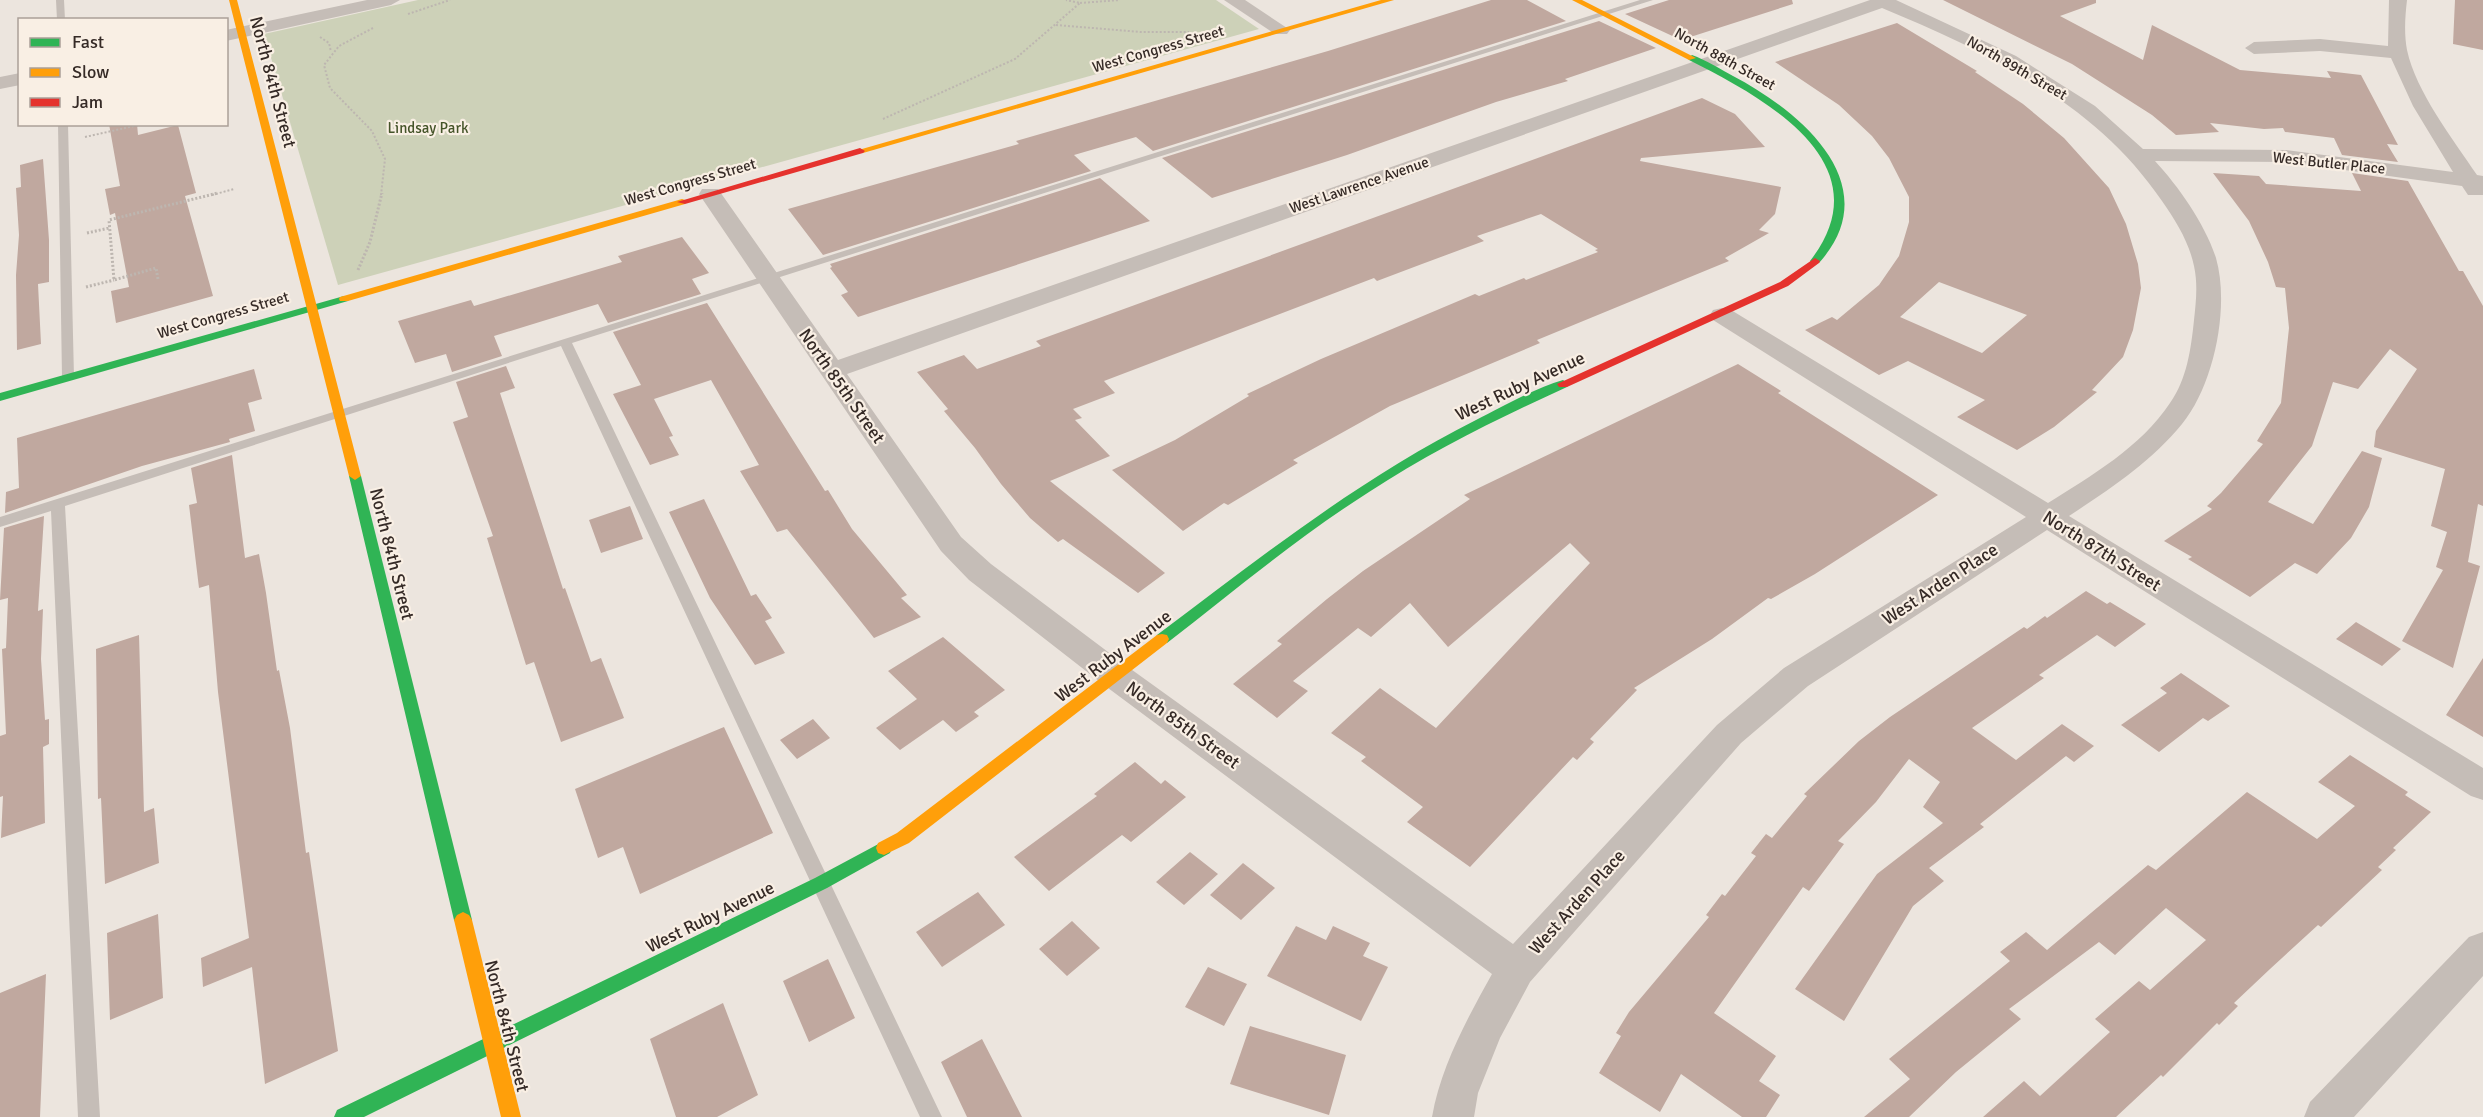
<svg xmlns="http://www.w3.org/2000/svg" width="2483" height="1117" font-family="Signika,sans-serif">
	<rect width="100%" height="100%" fill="#ece5de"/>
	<path fill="#cdd1b8" d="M418 0H1216L1259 29 338 285 264 34Z"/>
	<path fill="#c0a89f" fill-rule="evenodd" d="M1491 0H1527L1566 21 1153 151 1136 137 1074 155 1091 171 823 255 788 209 1019 144 1016 141 1328 51Z
		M1669 0H1792L1793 4 1681 40 1625 14Z
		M1943 0H2096V3L2060 16 2143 60 2152 25 2240 70 2331 78 2327 71 2361 75 2398 145 2387 144 2398 162 2342 155 2334 138 2285 132 2283 128 2264 129 2210 123 2219 132 2176 135 2152 115 2072 64Z
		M2455 0H2483V50L2453 44Z
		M1599 21 1656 48 1565 79 1568 81 1496 102 1347 155 1212 198 1162 158Z
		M1897 23 1977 71 1975 72 2023 104 2064 138 2109 188 2126 224 2138 264 2141 288 2133 330 2123 357 2092 390 2097 392 2054 427 2017 450 1957 417 1985 400 1908 361 1879 375 1805 330 1832 317 1837 320 1879 285 1899 256 1909 222V197L1889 158 1872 136 1839 105 1775 62ZM1939 282 2027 315 1982 353 1900 317Z
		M1702 98 1735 114 1765 147 1641 158 1640 161 1781 187 1775 214 1759 230 1769 233 1725 258 1729 261 1537 340 1540 343 1390 406 1293 460 1298 463 1228 505 1224 503 1183 531 1112 470 1175 440 1249 396 1247 394 1321 359 1475 294 1479 296 1524 278 1526 280 1598 252 1595 250 1598 249 1541 214 1477 236 1484 241 1422 264 1377 281 1374 278 1104 381 1115 393 1073 409 1082 418 1075 420 1110 456 1050 481 1165 573 1138 593 1063 539 1058 542 1030 518 1001 484 975 448 944 411 948 409 917 372 964 355 977 369 1041 346 1036 341Z
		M109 124H137L138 135 178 125 196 193 185 196 213 296 116 323 111 291 129 287 115 213 110 215 105 189 120 186Z
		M43 159 49 240V282L38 284 41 344 17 350 16 275 19 235 16 188 21 187 20 165Z
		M2213 173 2259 176 2266 184 2361 191 2352 173 2408 181 2459 271H2463L2483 306V506L2478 504 2468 562 2480 566 2453 668 2402 641 2443 570 2436 567 2447 532 2431 526 2445 469 2374 447 2376 431 2417 369 2390 349 2358 389 2333 382 2312 446 2268 502 2313 524 2362 451 2382 458 2369 507 2351 538 2317 574 2295 563 2250 597 2188 559 2192 557 2164 541 2212 509 2207 506 2221 493 2263 444 2257 441 2281 403 2289 328 2285 288 2276 287 2268 262 2249 221Z
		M1100 178 1150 221 858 317 841 295 848 292 830 268 832 267 830 264Z
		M682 237 709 273 692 279 701 294 608 323 598 304 494 336 502 356 452 372 446 354 415 363 398 321 471 300 474 306 622 262 618 256Z
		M707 303 825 491 828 490 852 529 907 595 901 598 921 617 874 638 787 529 777 532 740 471 759 465 711 380 654 399 673 436 669 437 679 455 650 465 613 394 641 385 613 332Z
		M1738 364 1781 391 1778 393 1938 495 1815 574 1771 599 1768 598 1712 639 1634 688 1637 690 1590 739 1594 742 1577 760 1573 757 1470 867 1407 822 1423 807 1361 761 1366 757 1331 733 1380 688 1436 728 1590 563 1570 543 1448 647 1410 603 1371 637 1358 628 1293 681 1308 691 1277 718 1233 684 1282 644 1277 641 1327 599 1363 571 1470 499 1464 495Z
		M506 366 515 388 500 393 563 589 565 588 591 662 601 658 624 718 561 742 534 662 526 665 487 538 493 536 453 422 468 417 456 382Z
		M254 369 262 399 248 403 255 431 229 439 230 442 142 466 5 513 6 492 19 488 17 438Z
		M232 455 245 558 259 554 266 593 277 671 279 670 290 728 306 853 309 852 338 1051 265 1084 252 967 203 987 201 958 249 938 218 692 209 585 199 588 189 505 197 503 191 468Z
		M704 499 751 596 756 594 772 618 765 621 785 653 755 665 710 598 669 512Z
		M630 506 643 539 601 553 589 520Z
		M44 516 38 611 43 609 41 659 45 720 49 719V744L43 747 45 823 1 838 3 796 0 797V736L6 734 2 649 6 648 8 598 0 600 4 528Z
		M2086 591 2107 604 2110 602 2146 624 2115 647 2097 635 2039 675 2044 678 1972 728 2016 760 2062 724 2094 746 2074 762 2066 756 1980 824 1984 827 1929 868 1944 881 1913 906 1844 1021 1795 989 1877 874 1943 823 1923 807 1940 782 1909 759 1876 802 1838 841 1844 844 1809 891 1803 887 1714 1013 1776 1056 1759 1081 1780 1095 1766 1117H1742L1681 1074 1660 1112 1599 1073 1621 1036 1616 1033 1629 1012 1709 917 1706 915 1722 894 1725 896 1756 856 1751 853 1766 834 1772 838 1807 796 1804 794 1859 741 1890 717 2024 627 2027 629 2045 616 2047 618Z
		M2356 622 2401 649 2382 666 2336 639Z
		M139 635 144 812 154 808 159 863 105 884 101 798 98 799 96 649Z
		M943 637 1005 690 974 712 979 716 956 732 943 720 900 750 876 728 917 699 888 671Z
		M2483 658V737L2446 715Z
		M2181 673 2230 706 2208 721 2203 718 2159 752 2121 725 2167 693 2160 688Z
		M813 719 830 738 797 759 780 740Z
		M724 727 773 833 640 894 623 847 598 858 575 789Z
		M2350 755 2408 792 2405 795 2431 812 2393 848 2396 850 2378 867 2382 870 2321 927 2318 925 2270 969 2234 1003 2238 1006 2219 1025 2217 1023 2163 1077 2161 1075 2116 1117H1983L2024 1081 2040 1096 2110 1032 2095 1019 2139 981 2150 990 2206 940 2166 908 2115 955 2099 942 2009 1009 2021 1019 1956 1072 1909 1117H1864L1910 1079 1889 1059 2010 961 2000 952 2026 932 2047 950 2148 865 2156 870 2247 792 2317 839 2355 806 2318 782Z
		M1135 762 1161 784 1165 780 1186 797 1131 842 1122 835 1049 891 1014 857 1097 796 1094 794Z
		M1190 852 1218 874 1184 905 1156 882Z
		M1243 863 1275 888 1241 920 1210 895Z
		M978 892 1005 925 942 967 916 932Z
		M158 914 163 998 110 1020 107 933Z
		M1072 921 1100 948 1067 976 1039 949Z
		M1296 926 1326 940 1333 926 1370 943 1363 956 1388 967 1361 1021 1267 976Z
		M828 959 855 1018 809 1042 783 981Z
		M1208 967 1247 984 1224 1026 1185 1007Z
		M46 974 40 1117H0V993Z
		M723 1003 758 1095 717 1117H676L650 1039Z
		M1250 1026 1346 1055 1329 1115 1230 1084Z
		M982 1039 1022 1117H967L941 1062Z"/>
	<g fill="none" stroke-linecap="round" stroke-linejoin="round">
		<path stroke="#bdb6b0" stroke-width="2" stroke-dasharray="2 2" stroke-linecap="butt" d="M1080 3 1120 0
			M408 14 450 0
			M1056 25 1141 32H1189
			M373 28 339 46 324 65 330 88 372 131 385 159 381 195
			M320 37 329 43 331 52
			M883 119 1015 59 1080 3 1066 0
			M85 137 143 124
			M212 195 234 189"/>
		<path stroke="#bdb6b0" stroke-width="3" stroke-dasharray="2 2" stroke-linecap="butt" d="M87 233 109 228
			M358 270 370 242 382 193
			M158 279 156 268 114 280 109 220 218 193
			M86 287 114 280"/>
		<path fill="#c5bdb7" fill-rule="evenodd" d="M56 0H64L65 20H57Z
			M1640 0H1653L572 343 942 1117H920L561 346 65 506 100 1117H78L51 511 0 527V517Z
			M58 124H68L74 377 68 381 62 377Z"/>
		<path fill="#c5bdb7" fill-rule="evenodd" d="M367 0H400L391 5 226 41V30Z
			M1224 0H1245L1290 30 1287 34H1275Z
			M1870 0H1896L2016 56 2095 106 2143 149 2286 150 2453 172 2413 106 2391 58 2320 51 2254 54 2245 48 2254 42 2320 39 2388 46 2389 0H2407C2405 17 2404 34 2407 50 2416 92 2453 139 2477 175L2483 176V195H2468L2462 186 2286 162 2155 161C2179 187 2205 224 2216 258 2230 307 2214 385 2182 424 2151 462 2110 489 2069 516L2483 768V800L2471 796 2047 530 1808 686 1741 743 1530 982 1500 1038 1478 1093 1474 1117H1432C1441 1066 1467 1019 1492 974L1104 685 969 580 941 551 699 194 702 189H718L838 360ZM1882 8C1988 52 2096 103 2162 201 2176 221 2189 242 2194 266 2198 284 2196 302 2194 320 2191 349 2187 379 2170 403 2141 447 2091 476 2048 503L1731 310 1722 308 1713 310 1710 315 1713 320 2026 517 1784 668 1717 725 1513 944 1128 667 991 564 961 537 847 374Z
			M20 73V85L0 89V77Z
			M2483 932V976L2354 1117H2304L2310 1102 2469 937Z"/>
		<path fill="#30b455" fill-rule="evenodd" d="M1692 55C1706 60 1720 69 1733 76 1800 111 1889 185 1819 263H1811L1810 261C1886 163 1764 98 1689 60L1688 58Z
			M344 296 349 299 348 301 0 401V393Z
			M1563 380 1569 384 1567 387C1499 418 1432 451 1369 492 1298 537 1234 591 1167 643H1157L1155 639 1157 635C1261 557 1359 479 1476 420 1502 407 1535 388 1563 380Z
			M355 472 361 476 472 920 469 925 463 928 457 925 454 920 349 476Z
			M884 841 890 843 892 848 890 853 827 888 364 1117H334L337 1110 815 878Z"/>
		<path fill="#ff9f0a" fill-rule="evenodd" d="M229 0H237L361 476 355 480 349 476Z
			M1381 0H1394L863 153 855 151Z
			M1572 0H1582L1696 58 1689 60Z
			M682 199 685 200V204L348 301H340L339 299 340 297Z
			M1162 634 1167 635 1169 639 1167 643 909 843 884 855 878 853 876 848 878 843 897 833 1157 635Z
			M463 912 469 915 472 920 521 1117H501L454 920 457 915Z"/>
		<path fill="#e5322d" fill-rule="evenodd" d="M860 148 865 151 863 153 685 204 677 202Z
			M1815 258 1820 261 1819 263 1788 286 1567 387H1559L1557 384 1780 282Z"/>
	</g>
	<g text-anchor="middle" stroke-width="4.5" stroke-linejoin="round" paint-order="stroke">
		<g font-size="15" fill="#352a26" stroke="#f9efe4">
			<text transform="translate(1158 49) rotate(-16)" y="5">West Congress Street</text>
			<text transform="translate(1725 59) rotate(29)" y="5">North 88th Street</text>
			<text transform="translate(2017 68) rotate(30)" y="5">North 89th Street</text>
			<text transform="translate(2329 163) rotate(6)" y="5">West Butler Place</text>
			<text transform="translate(690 182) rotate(-16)" y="5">West Congress Street</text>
			<text transform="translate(1359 185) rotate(-19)" y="5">West Lawrence Avenue</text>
			<text transform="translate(223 315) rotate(-16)" y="5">West Congress Street</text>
		</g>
		<g font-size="15" fill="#455429" stroke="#f9efe4">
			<text x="428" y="133">Lindsay Park</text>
		</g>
		<g font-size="18" fill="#352a26" stroke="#f9efe4">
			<text transform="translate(273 82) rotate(75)" y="6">North 84th Street</text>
			<text transform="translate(842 386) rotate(55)" y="6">North 85th Street</text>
			<text transform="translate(1520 386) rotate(-25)" y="6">West Ruby Avenue</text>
			<text transform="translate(2102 551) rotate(32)" y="6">North 87th Street</text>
			<text transform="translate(392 554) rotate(76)" y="6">North 84th Street</text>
			<text transform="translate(1940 584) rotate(-33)" y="6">West Arden Place</text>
			<text transform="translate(1113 656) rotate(-37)" y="6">West Ruby Avenue</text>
			<text transform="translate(1183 725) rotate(36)" y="6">North 85th Street</text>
			<text transform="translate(1577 902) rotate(-48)" y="6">West Arden Place</text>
			<text transform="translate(710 917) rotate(-26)" y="6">West Ruby Avenue</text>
			<text transform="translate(507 1026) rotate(76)" y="6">North 84th Street</text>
		</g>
	</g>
	<rect x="18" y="18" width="210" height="108" fill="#f9efe4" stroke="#aba098" stroke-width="1.5"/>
	<rect x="30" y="38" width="30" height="9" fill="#30b455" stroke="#aba098" stroke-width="1.5"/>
	<text x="72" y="48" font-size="18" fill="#352a26">Fast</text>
	<rect x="30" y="68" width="30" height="9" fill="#ff9f0a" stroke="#aba098" stroke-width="1.5"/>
	<text x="72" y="78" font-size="18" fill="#352a26">Slow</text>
	<rect x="30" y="98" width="30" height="9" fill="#e5322d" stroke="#aba098" stroke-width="1.5"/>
	<text x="72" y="108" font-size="18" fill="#352a26">Jam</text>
</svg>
